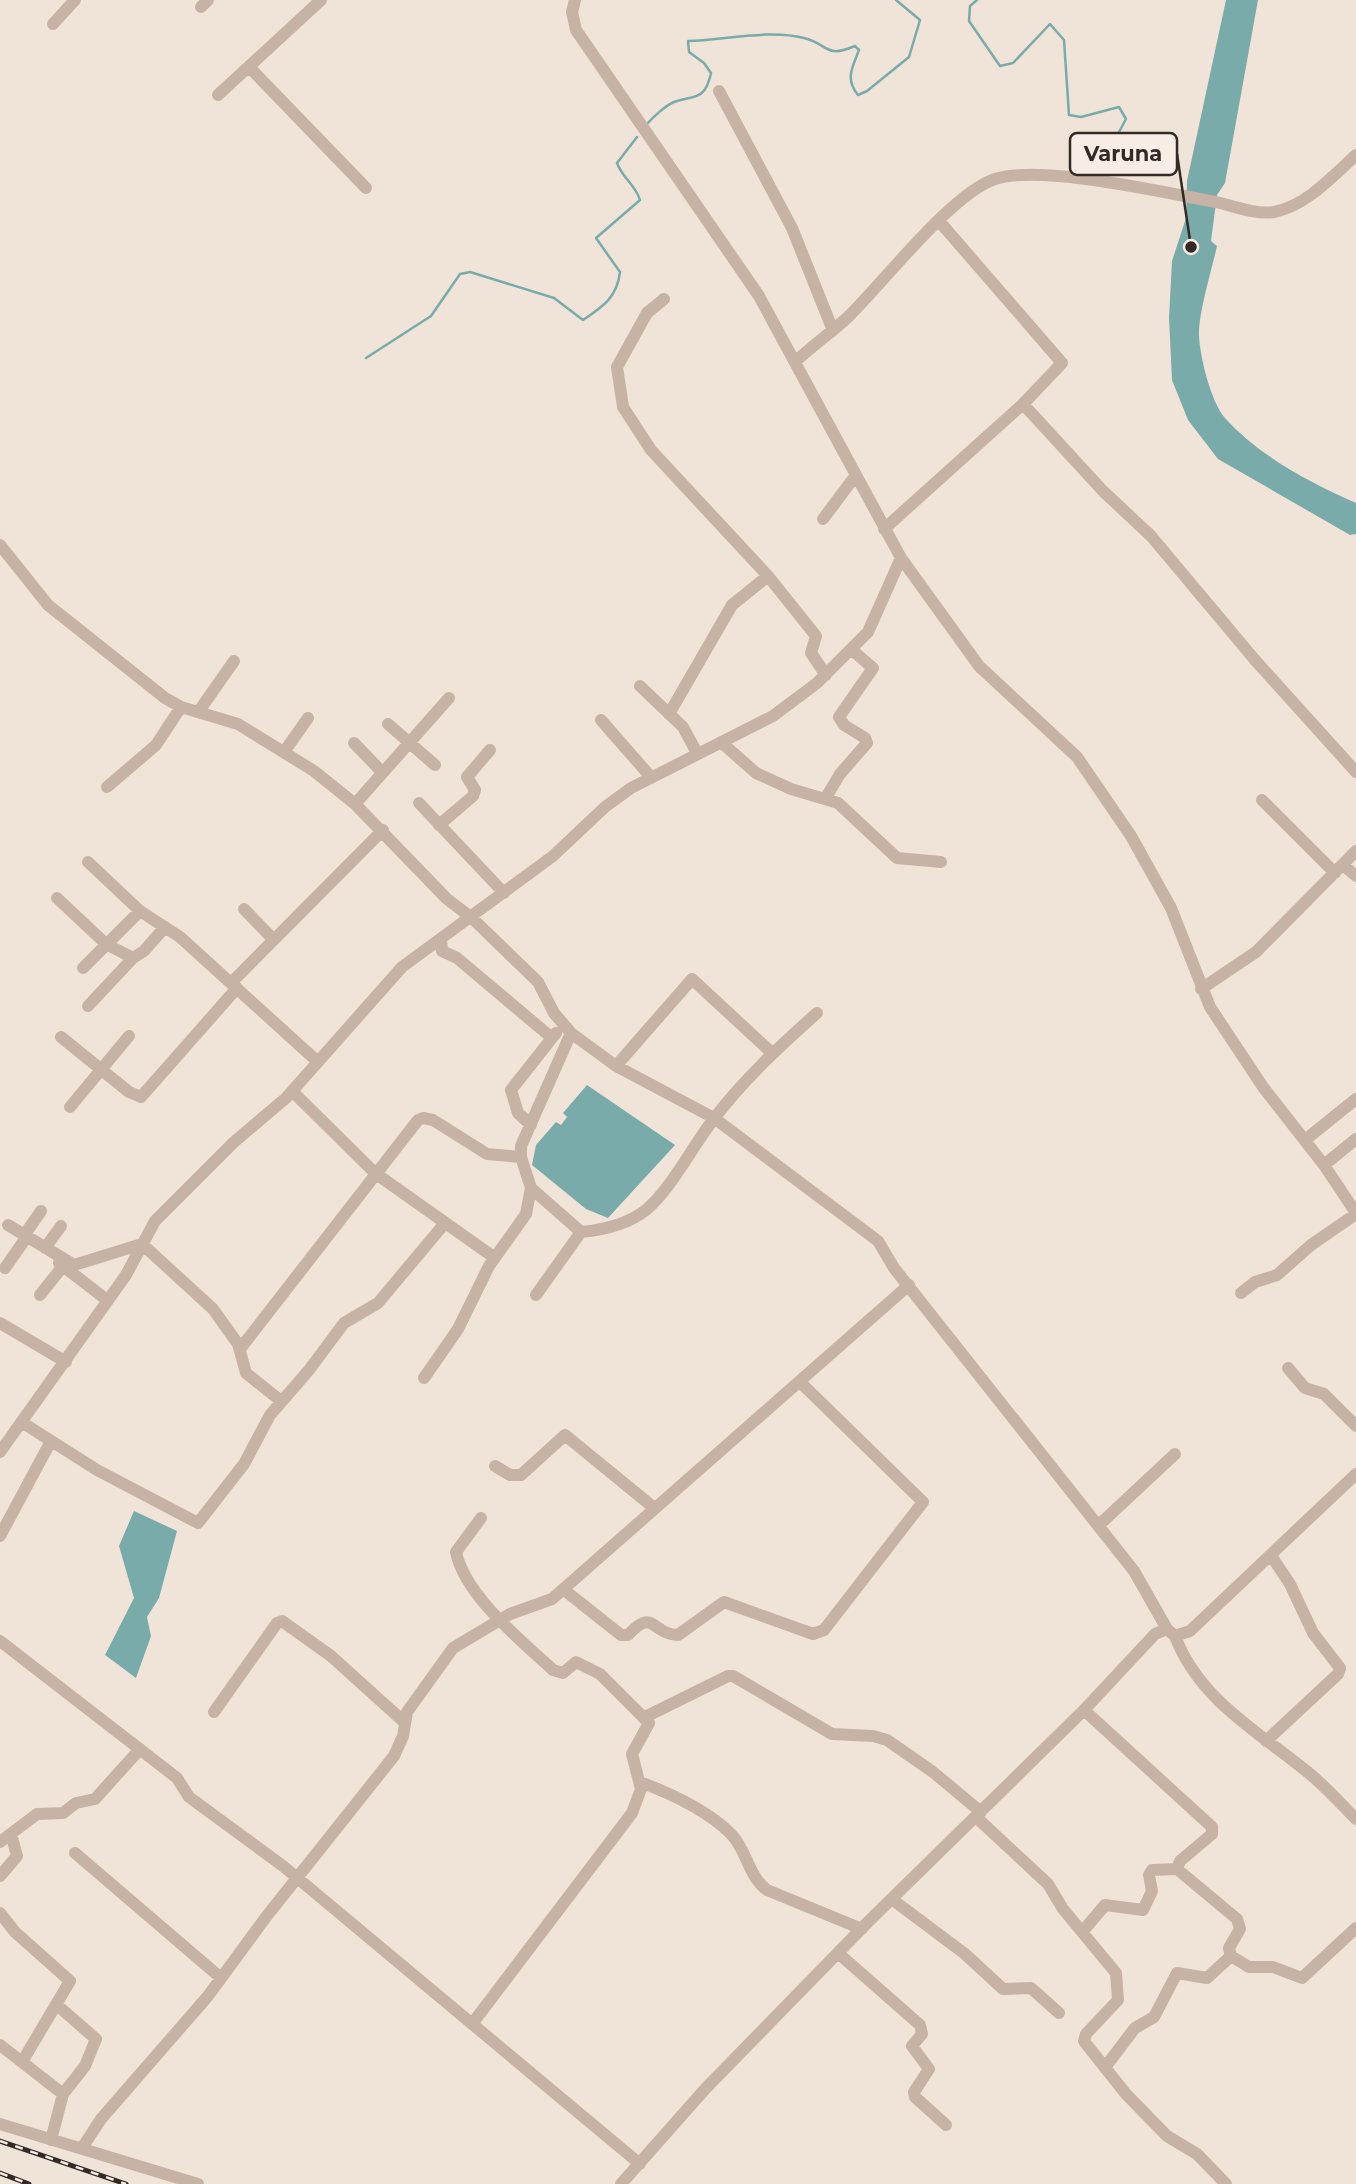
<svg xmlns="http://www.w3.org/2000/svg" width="1356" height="2184" font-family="Montserrat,sans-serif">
	<rect width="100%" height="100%" fill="#f0e4d9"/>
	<path fill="#79abab" d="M1226 0H1258L1225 183 1217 195 1211 241 1217 246C1212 269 1198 314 1199 336 1200 357 1211 402 1225 418 1259 456 1311 483 1356 503V534L1350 535 1218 459 1188 420 1172 380 1169 318 1172 261 1186 218 1187 181Z
		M587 1085 675 1145 608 1218 586 1209 532 1165 536 1145 556 1122 561 1125 567 1117 563 1113Z
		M134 1511 177 1531 159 1598 147 1617 151 1636 136 1678 105 1655 134 1598 119 1546Z"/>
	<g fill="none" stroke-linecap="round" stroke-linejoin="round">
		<path stroke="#79abab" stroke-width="2.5" d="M977 0 970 6 969 21 1000 66 1013 63 1050 24 1064 40 1069 115 1081 117 1119 107 1126 119 1111 147
			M647 124C653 117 665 106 674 102 693 95 705 102 711 73L704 63 689 52 688 41C724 40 769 29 804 38 829 44 824 59 855 46L859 50C852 68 845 79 858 95L867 91 909 57 920 20 896 0
			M366 358 431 316 460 274 470 272 554 298 583 320C604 306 617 297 620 272L596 238 640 200C635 184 623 179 617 163L637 137"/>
		<path stroke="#c7b3a6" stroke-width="12" d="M575 0 572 12 576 30 759 296 901 558 979 666 1077 757 1131 836 1171 908 1210 1007 1263 1087 1324 1165 1356 1213
			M201 7 208 0
			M53 24 75 0
			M249 67 366 188
			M719 91 792 228 832 328
			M218 95 321 0
			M664 299 647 313 617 367 623 407 651 450 768 576 816 636 811 653 826 675
			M795 362C812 346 832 332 848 317 883 283 952 193 995 179 1041 164 1165 193 1216 202 1233 206 1257 215 1274 212 1306 206 1333 176 1356 155
			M1023 404 1103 491 1151 536 1255 660 1356 772
			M823 519 856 475
			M884 529 1023 404 1062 363 939 221
			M0 545 48 605 165 698 181 707 238 724 314 771 355 804 447 899 472 918 538 982 554 1013 571 1033 616 1066 714 1118 878 1241 894 1268 1134 1571 1167 1629
			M640 686 683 727 697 753
			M199 711 234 661
			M669 714 732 605 768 576
			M601 720 650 776
			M388 724 435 765
			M721 742 756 773 791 789 838 803 897 858 941 862
			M354 743 382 772
			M284 752 308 718
			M107 787 156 745 181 707
			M825 799 840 774 867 743 865 738 844 725 839 717 873 668 852 650
			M1262 800 1335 873
			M419 803 504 893
			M355 804 449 698
			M439 825 473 796 475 790 467 777 490 750
			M88 862 140 911 180 937 318 1062
			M1343 865 1356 876
			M57 898 106 944 133 958 144 951 165 927
			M244 909 272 938
			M441 939 442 951 457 958 552 1038
			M83 968 140 911
			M231 983 383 830
			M1201 989 1256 952 1356 851
			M88 1006 133 958
			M61 1037 129 1092 141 1097 237 988
			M616 1066 692 979 772 1053
			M292 1091 375 1173 495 1258
			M70 1107 129 1036
			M531 1125 518 1113 511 1090 556 1033
			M1305 1140 1356 1099
			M1324 1165 1356 1139
			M531 1188 581 1232C603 1230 628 1224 646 1210 671 1189 692 1147 713 1120 743 1080 780 1046 817 1013
			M8 1225 74 1265 142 1244 213 1309 238 1344 246 1373 281 1401
			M25 1234 41 1211
			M45 1248 61 1226
			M59 1263 107 1300
			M5 1268 26 1238
			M1241 1293 1255 1282 1277 1275 1311 1245 1356 1214
			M40 1295 63 1266
			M536 1295 581 1232
			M0 1323 66 1362
			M240 1349 418 1120 423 1118 433 1120 487 1154 521 1157
			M1288 1368 1305 1388 1324 1394 1356 1426
			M424 1378 458 1329 489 1266 526 1214 531 1188 521 1157V1146L571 1033
			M23 1423 97 1470 198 1523 244 1464 270 1415 309 1370 344 1323 378 1303 445 1223
			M0 1452 126 1275 155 1221 234 1142 286 1098 402 967 553 856 605 807 631 788 773 716 817 683 868 632 901 558
			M495 1466 510 1475H521L565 1435 653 1507
			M1098 1526 1175 1454
			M0 1536 51 1441
			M563 1589 621 1635H628C654 1607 651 1634 678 1635L724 1602 813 1634 824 1630 923 1502 800 1382
			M1175 1636C1199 1700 1259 1732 1310 1774 1326 1787 1341 1804 1356 1819
			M0 1641 177 1778 189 1797 283 1866 640 2164
			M1084 1710 1212 1827V1834L1180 1861 1177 1869 1237 1919 1240 1929 1229 1948 1231 1956 1249 1967H1273L1302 1978 1356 1928
			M214 1712 277 1623 282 1621 331 1656 403 1721
			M645 1717 728 1676H733L832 1734 873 1736 887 1740 933 1772 981 1812
			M1266 1741 1338 1674 1340 1668 1313 1633 1290 1584 1272 1557
			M640 1782C672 1794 707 1810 731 1834 747 1850 748 1876 767 1890L862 1929
			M976 1817 1048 1884 1063 1909 1116 1973 1118 2000 1086 2034 1084 2041 1087 2045 1126 2094 1167 2136 1197 2154 1226 2184
			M0 1842 37 1814 63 1813 76 1803 95 1799 140 1749
			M75 1853 221 1978
			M0 1876 17 1856 11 1834
			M893 1900 965 1954 1003 1989 1031 1988 1059 2013
			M0 1913 15 1932 70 1981 22 2062 63 2094 51 2140
			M1083 1931 1105 1905 1143 1910 1152 1891 1149 1875 1152 1870 1177 1869
			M838 1953 920 2025 922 2034 912 2046 929 2069 914 2092 915 2097 946 2125
			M57 2005 96 2039 85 2066 63 2094
			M472 2024 632 1813 641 1789 632 1754 649 1723 600 1674 576 1662 563 1673 553 1670C522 1641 465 1596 456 1552L481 1518
			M0 2045 22 2062
			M1106 2066 1135 2028 1154 2017 1177 1973 1207 1978 1231 1956
			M0 2124 198 2184
			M82 2148 101 2119 208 1996 266 1917 394 1756 403 1736 407 1712 453 1648 510 1614 552 1599 909 1285
			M621 2184 706 2088 870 1920 1084 1710 1155 1634 1167 1629 1175 1636 1190 1631 1356 1474"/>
		<defs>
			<path id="rail" d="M0 2141 126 2184
				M0 2173 29 2184"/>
		</defs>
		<use href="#rail" stroke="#332a26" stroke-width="5"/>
		<use href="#rail" stroke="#f8eee5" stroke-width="2.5" stroke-dasharray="8" stroke-linecap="butt"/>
	</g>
	<path fill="none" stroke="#332a26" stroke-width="2.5" d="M1191 247L1177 154"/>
	<circle fill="#332a26" stroke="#f8eee5" stroke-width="2.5" cx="1191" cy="247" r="7"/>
	<rect fill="#f8eee5" stroke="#332a26" stroke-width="2.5" x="1070" y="133" width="107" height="42" rx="7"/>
	<g font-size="21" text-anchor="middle" font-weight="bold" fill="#332a26">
		<text x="1123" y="161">Varuna</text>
	</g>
</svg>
